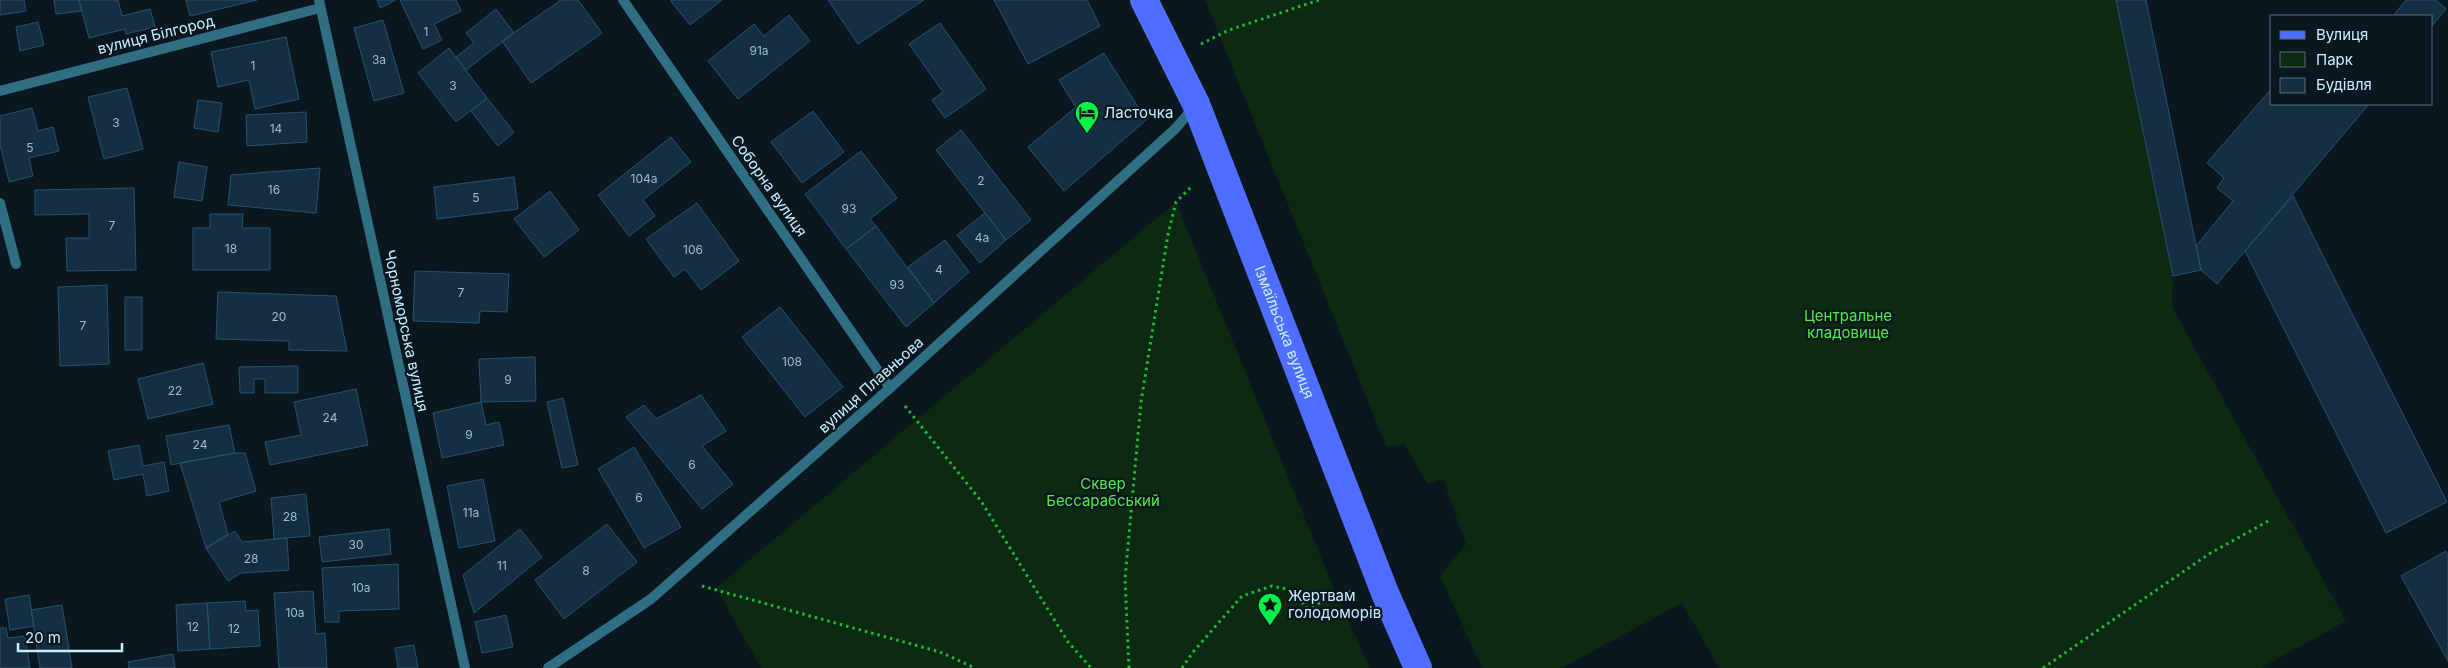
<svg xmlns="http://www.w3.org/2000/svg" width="2448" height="668" font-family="Inter,sans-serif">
	<rect width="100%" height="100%" fill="#0a171f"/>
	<path fill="#0c2911" d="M1205 0H2116L2173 276 2172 307 2346 621 2261 668H1719L1682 603 1562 668H1482L1440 576 1466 544 1443 479 1427 484 1405 444 1386 446Z
		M1176 202 1329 577 1370 668H761L716 588Z"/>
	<path fill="#142f42" stroke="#245270" d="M0 0H24L26 11 0 15Z
		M54 0H79L82 11 56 14Z
		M79 0H118L122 16 150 9 155 27 126 34 125 29 89 38Z
		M186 0H257L190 16Z
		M377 0H396L380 8Z
		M400 0H456L461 11 434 24 442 40 423 49Z
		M561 0H578L602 33 531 83 502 41Z
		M670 0H722L690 25Z
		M828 0H924L858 44Z
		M994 0H1087L1100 26 1028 64Z
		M2116 0H2146L2201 270 2173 276Z
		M2406 0H2436L2446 9 2432 26V16H2393Z
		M496 9 514 33 466 70 456 57 474 43 466 33Z
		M789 15 810 41 738 99 708 61 754 24 764 36Z
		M383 20 404 93 374 101 354 28Z
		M38 22 44 45 20 51 16 27Z
		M940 23 986 89 945 118 932 100 943 92 909 44Z
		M286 37 299 99 255 109 249 80 218 87 211 52Z
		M449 48 487 98 456 122 418 73Z
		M1104 53 1146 120 1064 191 1028 147 1076 107 1059 80Z
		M127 88 143 149 104 159 88 97Z
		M2272 88V104H2369L2217 284 2201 270 2196 246 2233 201 2217 188 2224 178 2207 163Z
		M487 98 514 132 498 146 471 111Z
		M198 100 222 103 218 132 194 128Z
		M32 108 38 131 53 127 59 151 29 158 33 176 9 182 0 145V116Z
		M813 111 844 152 802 183 771 142Z
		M306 112 307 142 247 146 246 115Z
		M961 130 1031 220 1006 240 936 150Z
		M671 137 691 162 643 200 655 216 629 236 598 195Z
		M861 151 897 198 870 219 876 226 846 249 805 194Z
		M179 162 207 167 202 201 174 197Z
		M320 168 316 213 228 205 231 175Z
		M514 177 518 209 437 219 434 187Z
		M134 188 136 270 67 271 66 238H89V214L35 215V190Z
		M550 191 579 230 544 257 514 219Z
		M2293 196 2447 502 2386 533 2245 251Z
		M697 203 739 261 701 290 685 269 674 277 646 239Z
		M985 213 1006 240 980 263 957 235Z
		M210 214H243L242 228H270V270H193V228H210Z
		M876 226 934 303 906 327 846 249Z
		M945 240 969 272 934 303 908 267Z
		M415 271 509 274 507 312 480 311 479 323 413 321Z
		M107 285 109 364 60 366 58 287Z
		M218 292 336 296 347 351 289 350V341L216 339Z
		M125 297H142V350H125Z
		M780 307 843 387 805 417 742 337Z
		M535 357 536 401 481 402 479 359Z
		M203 363 213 404 148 419 138 379Z
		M298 366V393H265V379H254V393H240L239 367Z
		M356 389 368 445 270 465 265 442 301 435 294 402Z
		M701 395 726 431 702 446 733 484 702 509 626 417 644 405 656 419Z
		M563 398 578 465 562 468 547 402Z
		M481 402 486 425 499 422 504 445 442 458 433 413Z
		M229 425 235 453 171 465 166 436Z
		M139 445 143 466 164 462 169 491 147 496 143 474 114 480 108 451Z
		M634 447 681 527 644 548 598 469Z
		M235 453H245L256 491 219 502 228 534 206 548 180 463Z
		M483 479 495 541 459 548 447 486Z
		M306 494 310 536 274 539 271 498Z
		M607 524 637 562 564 619 535 580Z
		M389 529 391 554 322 562 319 537Z
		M520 529 542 557 474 613 463 575Z
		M235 531 242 542 287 538 289 570 241 573 228 581 206 548Z
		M2446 551 2448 554V661L2401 576Z
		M398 564 399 609 339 611V622H325L322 568Z
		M313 591 316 634 325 633 327 668H279L274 593Z
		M29 595 34 626 10 630 5 599Z
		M245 601 246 611 258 610 260 646 210 649 207 603Z
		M207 603 210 649 178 651 176 605Z
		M62 605 72 668H40L31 610Z
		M506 615 513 647 482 653 475 622Z
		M0 628H6L8 638 25 636 30 668H0Z
		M414 645 418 668H398L395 648Z
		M173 654 175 668H129L128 662Z"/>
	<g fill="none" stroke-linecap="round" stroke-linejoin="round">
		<path stroke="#21ba36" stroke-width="3" stroke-dasharray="2.5 4" stroke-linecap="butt" d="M1201 44 1229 30 1319 0
			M905 406 981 501 1068 642 1091 668
			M702 586 940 652 975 668
			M1129 668 1125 579 1141 402 1168 234 1176 202 1193 185
			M1182 668 1193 652 1242 596 1272 586 1296 591 1306 608 1351 591
			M2043 668 2209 554 2270 520"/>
		<path stroke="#306f83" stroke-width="10" d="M0 203 16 264"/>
		<path stroke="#306f83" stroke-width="10" d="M319 0 465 668
			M623 0 890 388
			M0 91 320 8"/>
		<path stroke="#306f83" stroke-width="10" d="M548 668 651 599 890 388 1175 129 1194 107"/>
		<path stroke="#4f6dff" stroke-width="28" id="s1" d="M1144 0 1196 104 1385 593 1418 668"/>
	</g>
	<defs>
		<symbol id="hotel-pin" viewBox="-11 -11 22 30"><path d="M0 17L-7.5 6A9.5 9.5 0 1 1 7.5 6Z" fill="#00f349" stroke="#0a171f"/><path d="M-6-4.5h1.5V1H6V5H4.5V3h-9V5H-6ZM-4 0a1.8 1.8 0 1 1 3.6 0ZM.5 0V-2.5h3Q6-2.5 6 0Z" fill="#111"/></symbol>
		<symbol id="sight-pin" viewBox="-11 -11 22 30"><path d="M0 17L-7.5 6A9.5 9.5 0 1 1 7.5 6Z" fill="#00f349" stroke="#0a171f"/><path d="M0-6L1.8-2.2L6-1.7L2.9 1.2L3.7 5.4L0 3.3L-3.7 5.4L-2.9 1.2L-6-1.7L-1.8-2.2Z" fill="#111"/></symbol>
	</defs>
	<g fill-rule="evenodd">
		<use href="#hotel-pin" x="1073" y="99" width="28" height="38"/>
		<use href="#sight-pin" x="1256" y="591" width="28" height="38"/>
	</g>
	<g text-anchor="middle" stroke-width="4.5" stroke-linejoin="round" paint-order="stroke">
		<g font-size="12" fill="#9bbed0">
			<text x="426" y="36">1</text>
			<text x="759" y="55">91а</text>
			<text x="379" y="64">3а</text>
			<text x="253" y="70">1</text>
			<text x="453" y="90">3</text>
			<text x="116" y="127">3</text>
			<text x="276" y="133">14</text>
			<text x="30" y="152">5</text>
			<text x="644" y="183">104а</text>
			<text x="981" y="185">2</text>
			<text x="274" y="194">16</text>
			<text x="476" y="202">5</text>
			<text x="849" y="213">93</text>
			<text x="112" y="230">7</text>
			<text x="982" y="242">4а</text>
			<text x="231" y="253">18</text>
			<text x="693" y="254">106</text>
			<text x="939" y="274">4</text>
			<text x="897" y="289">93</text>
			<text x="461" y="297">7</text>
			<text x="279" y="321">20</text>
			<text x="83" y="330">7</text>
			<text x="792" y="366">108</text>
			<text x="508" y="384">9</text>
			<text x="175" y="395">22</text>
			<text x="330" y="422">24</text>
			<text x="469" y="439">9</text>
			<text x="200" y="449">24</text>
			<text x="692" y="469">6</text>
			<text x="639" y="502">6</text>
			<text x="471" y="517">11а</text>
			<text x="290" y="521">28</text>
			<text x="356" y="549">30</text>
			<text x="251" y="563">28</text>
			<text x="502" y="570">11</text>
			<text x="586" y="575">8</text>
			<text x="361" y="592">10а</text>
			<text x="295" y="617">10а</text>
			<text x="193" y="631">12</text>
			<text x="234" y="633">12</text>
		</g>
		<g font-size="15" fill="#c8eeff" stroke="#0a171f">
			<text transform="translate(156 35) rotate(-14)" y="5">вулиця Білгород</text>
			<text transform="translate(769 186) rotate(55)" y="5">Соборна вулиця</text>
			<text transform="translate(406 331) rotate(78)" y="5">Чорноморська вулиця</text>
			<text dy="5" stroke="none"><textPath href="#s1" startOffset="361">Ізмаїльська вулиця</textPath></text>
			<text transform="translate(871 385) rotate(-42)" y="5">вулиця Плавньова</text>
		</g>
		<g font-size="15" fill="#c8eeff" stroke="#0a171f" text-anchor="start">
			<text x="1104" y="118">Ласточка</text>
			<text x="1288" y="601">Жертвам<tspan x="1288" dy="17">голодоморів</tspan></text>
		</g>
		<g font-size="15" fill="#50eb48" stroke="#0a171f">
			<text x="1848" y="321">Центральне<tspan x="1848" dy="17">кладовище</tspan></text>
			<text x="1103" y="489">Сквер<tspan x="1103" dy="17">Бессарабський</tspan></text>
		</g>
	</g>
	<rect x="2270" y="15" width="162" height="90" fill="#0a171f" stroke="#566d79"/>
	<rect x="2280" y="31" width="25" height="8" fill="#4f6dff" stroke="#566d79"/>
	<text x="2316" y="40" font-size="15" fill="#c8eeff">Вулиця</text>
	<rect x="2280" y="52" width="25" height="15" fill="#0c2911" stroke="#566d79"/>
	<text x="2316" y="65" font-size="15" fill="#c8eeff">Парк</text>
	<rect x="2280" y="78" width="25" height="15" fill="#142f42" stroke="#566d79"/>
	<text x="2316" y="90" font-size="15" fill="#c8eeff">Будівля</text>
	<path d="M18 643v8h104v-8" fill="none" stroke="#c8eeff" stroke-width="2.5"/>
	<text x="25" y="643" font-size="15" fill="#c8eeff" stroke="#0a171f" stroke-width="4" paint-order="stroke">20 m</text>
</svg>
